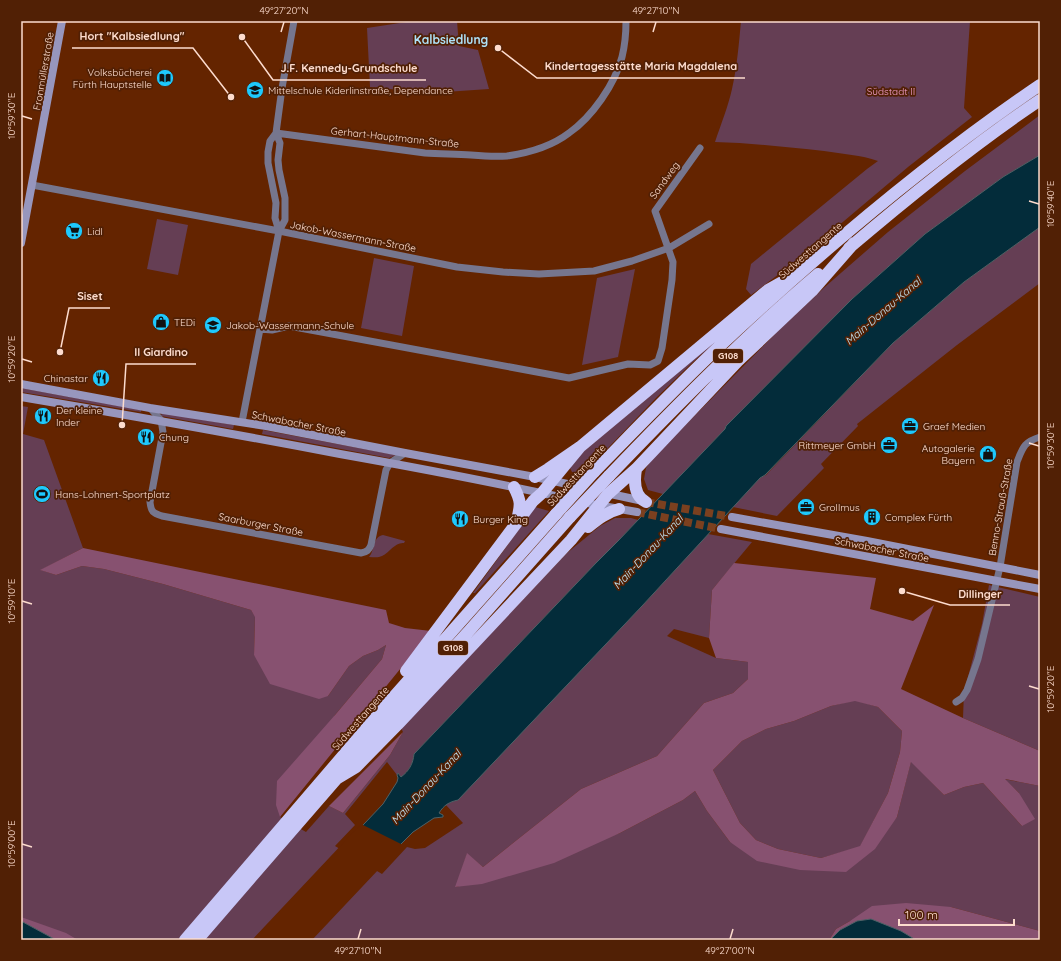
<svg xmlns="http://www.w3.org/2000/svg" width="1061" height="961" font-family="Quicksand,sans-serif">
	<rect width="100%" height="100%" fill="#642400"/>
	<path fill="#653e54" d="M413 21H457L459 46 478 50 489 89 430 93 370 87 367 28Z
		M741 21H970L964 108 972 117 908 167 799 259 751 295 746 289 751 264 867 169 878 161C861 155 843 154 824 151 788 147 751 143 715 142 721 124 728 107 732 89 737 67 739 43 741 21Z
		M1040 115V155L1003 177 925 234 852 299 726 426 725 429 663 494 648 490 644 479 646 468 653 458 779 330 826 286 888 232 965 171Z
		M157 219 188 225 178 275 147 269Z
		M1040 227V283L957 345 857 424 858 426 821 464 824 468 777 516 733 507 760 478 766 475 893 343 964 282Z
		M374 258 414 266 402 336 361 328Z
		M635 269 618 357 582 365 597 278Z
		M745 316 693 362 656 398 582 475 572 472 570 468 578 456Z
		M21 388 141 410V412L21 392Z
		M21 406 28 407 23 434 44 440 83 548 41 570 56 575 82 566 104 569 163 584 251 610 255 616 254 655 328 696 349 666 363 656 378 650 386 645 382 659 335 715 280 817 306 832 329 806 343 813 390 755 403 732 401 728 567 553 600 526 615 518H631L638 520 618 541 596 563 414 754C413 764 409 769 403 776L401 777 398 773 397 775 387 762 345 814 355 825 335 846 382 874 407 847 415 849 425 848 463 823 445 804 450 802 458 799 642 606 708 534 752 542 712 590 709 638 674 629 667 636 716 658 748 662V679L733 693 704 703 657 756 581 789 483 867 467 854 456 887 620 833 683 800 695 791 707 811 730 842 846 871 897 817 911 761 944 795 964 787 983 783 1022 826 1019 793 1004 779 1040 786V931L951 907 850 921 836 929 829 940H21Z
		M162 413 234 425 233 429 161 416Z
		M263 430 396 455 389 458 262 434Z
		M535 507 549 511 475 593H473Z
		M383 535 405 541 404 543C395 542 390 552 382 556 378 558 374 557 369 557 375 551 372 537 383 535Z
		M989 585 1040 597V751L963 718 964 692 982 624Z
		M855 700 878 707 902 731 900 752 888 793 860 847 821 858 778 849 756 840 740 823 713 770 742 741 766 729 794 721 831 706Z"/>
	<path fill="#875170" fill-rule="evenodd" d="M83 548 386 610 389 623 405 628 431 631 280 817 276 805 277 781 335 715 382 659 386 645 378 650 363 656 349 666 328 696 319 699 270 684 254 655 255 617 251 610 163 584 104 569 82 566 56 575 40 570Z
		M734 563 876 578 870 609 913 621 934 605 901 689 963 718 1040 751V786L1005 779 1019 793 1035 819 1022 826 983 783 964 787 944 795 911 762 897 817 875 849 846 872 800 870 757 861 730 842 707 811 695 791 683 800 620 833 554 863 482 884 455 887 467 853 483 867 581 789 657 756 704 703 733 693 748 679V662L716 658 709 638 712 590ZM855 701 878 707 902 731 900 752 888 793 860 846 821 858 778 849 756 840 740 823 713 770 742 741 766 729 794 721 831 706Z
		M403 732 390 755 343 813 329 806Z
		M906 903 951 907 1040 931V940H829L836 929 850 921 872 906Z
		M21 917 66 933 78 940H56L21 921Z"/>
	<path fill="#032c3a" stroke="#4e6166" d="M1040 155V227L964 282 893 343 765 475 760 478 642 606 458 800C449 802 444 805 439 813L443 815V817L434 818 413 832 377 868 254 940 383 804 397 782 398 778 397 775 398 773 401 777C409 771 413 764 414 754L596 563 618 541 725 429 726 426 852 299 925 234 1003 177Z
		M871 919 901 931 916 940H830L840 930 857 921Z
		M21 921 56 940H21Z"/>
	<path fill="#642400" d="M361 824 403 845 379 869 312 940H252Z"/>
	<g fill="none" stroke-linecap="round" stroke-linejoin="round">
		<path stroke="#7b401f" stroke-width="8" stroke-dasharray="8 4" stroke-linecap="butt" d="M646 502 732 517
			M637 512 721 529"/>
		<path stroke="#76768e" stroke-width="7" d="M276 133 425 153C440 154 455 154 471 155 482 156 495 157 507 156 528 153 552 146 569 133 592 117 615 84 622 57 625 45 626 33 626 21
			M276 133 270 141 268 152V163L276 203 275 218 279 231
			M32 185 279 231 457 267 503 272 539 274 594 271 632 261 669 248 709 224
			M260 329 272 330 289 326 569 378 628 364 650 365 658 361 662 348 672 280 673 262 655 211 700 148
			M150 408 161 420 163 432 150 502C151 512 153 513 162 516L361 553C367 552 369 550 371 545L386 470 390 463 405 453
			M242 422 279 231 285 220V198L279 170 278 160 280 143 276 133 282 88 294 21
			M956 702 962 698 967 690 978 659 1000 567 1017 462C1023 447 1024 442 1040 437"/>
		<path stroke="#9796bd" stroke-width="8" d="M21 243 62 21
			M21 384 150 408 266 426 405 453 535 477 572 485
			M21 397C128 415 234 434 340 454 413 467 487 481 560 497
			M606 493 643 501
			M591 504 637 512
			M732 517 867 541 1040 575
			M721 529 1040 589"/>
		<path stroke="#c8c7f7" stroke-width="12" d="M849 248C910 196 973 145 1040 100
			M636 469C634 481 634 496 646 502
			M594 472C637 428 679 384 724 342 823 250 928 161 1040 85
			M609 476C676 406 744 337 818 274
			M535 477 548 469 580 447 768 290 784 281
			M514 487C521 501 521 504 517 520
			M588 527C598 519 607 512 619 509
			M406 671 533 501 542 493 580 447
			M336 779 356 767 400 722 571 540 608 494 636 469 738 361 812 291 854 243
			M185 940 383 709 556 514
			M197 940 385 723 469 631 570 517"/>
		<path stroke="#c8c7f7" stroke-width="12" d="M556 514 594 472
			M570 517 609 476"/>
	</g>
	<path fill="none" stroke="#fddcce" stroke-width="1.5" d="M281 32 284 22M653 32 656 22M22 116 32 119M1029 201 1039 204M22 359 32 362M1029 443 1039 446M22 601 32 604M1029 686 1039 689M22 844 32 847M358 939 361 929M730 939 733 929"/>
	<defs>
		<symbol id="library-disc" viewBox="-11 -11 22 22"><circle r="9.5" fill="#1ec9fd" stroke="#512005"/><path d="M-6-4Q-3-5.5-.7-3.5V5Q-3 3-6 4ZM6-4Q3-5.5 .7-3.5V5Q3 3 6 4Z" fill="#111"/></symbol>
		<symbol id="school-disc" viewBox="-11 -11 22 22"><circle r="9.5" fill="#1ec9fd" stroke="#512005"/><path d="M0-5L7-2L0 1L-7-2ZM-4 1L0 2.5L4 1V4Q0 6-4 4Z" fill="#111"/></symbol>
		<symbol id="supermarket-disc" viewBox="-11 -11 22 22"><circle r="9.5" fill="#1ec9fd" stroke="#512005"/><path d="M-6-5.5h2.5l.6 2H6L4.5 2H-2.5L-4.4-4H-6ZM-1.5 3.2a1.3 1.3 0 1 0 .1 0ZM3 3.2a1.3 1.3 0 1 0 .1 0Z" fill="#111"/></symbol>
		<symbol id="shop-disc" viewBox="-11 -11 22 22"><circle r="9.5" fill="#1ec9fd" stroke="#512005"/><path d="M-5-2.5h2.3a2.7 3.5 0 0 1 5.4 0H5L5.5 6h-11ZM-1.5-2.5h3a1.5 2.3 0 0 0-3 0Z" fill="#111"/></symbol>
		<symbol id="restaurant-disc" viewBox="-11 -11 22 22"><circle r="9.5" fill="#1ec9fd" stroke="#512005"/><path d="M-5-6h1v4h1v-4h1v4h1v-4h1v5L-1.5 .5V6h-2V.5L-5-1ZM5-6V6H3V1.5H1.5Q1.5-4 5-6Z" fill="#111"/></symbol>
		<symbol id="office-disc" viewBox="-11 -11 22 22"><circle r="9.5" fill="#1ec9fd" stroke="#512005"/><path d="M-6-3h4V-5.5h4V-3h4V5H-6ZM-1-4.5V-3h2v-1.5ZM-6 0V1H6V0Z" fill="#111"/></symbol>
		<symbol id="stadium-disc" viewBox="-11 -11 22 22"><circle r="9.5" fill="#1ec9fd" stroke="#512005"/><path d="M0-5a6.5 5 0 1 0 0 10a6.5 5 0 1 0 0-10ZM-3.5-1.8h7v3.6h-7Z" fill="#111"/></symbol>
		<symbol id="building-disc" viewBox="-11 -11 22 22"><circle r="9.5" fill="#1ec9fd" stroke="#512005"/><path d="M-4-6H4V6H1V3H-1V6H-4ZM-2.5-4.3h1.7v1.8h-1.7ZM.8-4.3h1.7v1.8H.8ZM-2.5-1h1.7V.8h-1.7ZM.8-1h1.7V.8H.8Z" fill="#111"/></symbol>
	</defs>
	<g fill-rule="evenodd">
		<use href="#library-disc" x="155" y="68" width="20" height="20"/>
		<use href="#school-disc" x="245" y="80" width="20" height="20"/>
		<use href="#supermarket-disc" x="64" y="221" width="20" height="20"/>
		<use href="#shop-disc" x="151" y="312" width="20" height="20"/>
		<use href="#school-disc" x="203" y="315" width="20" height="20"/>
		<use href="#restaurant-disc" x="91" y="368" width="20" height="20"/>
		<use href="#restaurant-disc" x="33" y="406" width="20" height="20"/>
		<use href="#office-disc" x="900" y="416" width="20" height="20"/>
		<use href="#restaurant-disc" x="136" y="427" width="20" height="20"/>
		<use href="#office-disc" x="879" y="435" width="20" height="20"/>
		<use href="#shop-disc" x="978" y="444" width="20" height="20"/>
		<use href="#stadium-disc" x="32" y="484" width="20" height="20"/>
		<use href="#office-disc" x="796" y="497" width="20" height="20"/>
		<use href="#building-disc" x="862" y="507" width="20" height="20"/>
		<use href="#restaurant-disc" x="450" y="509" width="20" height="20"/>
	</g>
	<g text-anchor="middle" stroke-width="3.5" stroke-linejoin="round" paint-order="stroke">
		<g fill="#512005" stroke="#c9a492" stroke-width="1">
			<rect x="713" y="349" width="30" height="14" rx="3"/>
			<rect x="438" y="641" width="30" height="14" rx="3"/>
		</g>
		<g font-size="9" font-weight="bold" fill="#fddcce">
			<text x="728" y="359">G108</text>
			<text x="453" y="651">G108</text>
		</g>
		<g font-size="10" fill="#fddcce" stroke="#512005">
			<text transform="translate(43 71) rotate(-80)" y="4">Fronmüllerstraße</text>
			<text transform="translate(395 137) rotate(6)" y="4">Gerhart-Hauptmann-Straße</text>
			<text transform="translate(664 180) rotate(-54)" y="4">Sandweg</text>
			<text transform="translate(353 236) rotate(11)" y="4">Jakob-Wassermann-Straße</text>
			<text transform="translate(810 250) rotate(-41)" y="4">Südwesttangente</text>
			<text transform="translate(299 423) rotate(11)" y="4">Schwabacher Straße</text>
			<text transform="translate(576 475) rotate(-47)" y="4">Südwesttangente</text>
			<text transform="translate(1000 507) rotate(-80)" y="4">Benno-Strauß-Straße</text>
			<text transform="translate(261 524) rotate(11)" y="4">Saarburger Straße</text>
			<text transform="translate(882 549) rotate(11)" y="4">Schwabacher Straße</text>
			<text transform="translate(360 718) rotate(-49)" y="4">Südwesttangente</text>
		</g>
		<g font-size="10" fill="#fddcce" stroke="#512005" text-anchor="start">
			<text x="152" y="76" text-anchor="end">Volksbücherei<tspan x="152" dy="12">Fürth Hauptstelle</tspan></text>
			<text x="268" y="94">Mittelschule Kiderlinstraße, Dependance</text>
			<text x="87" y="235">Lidl</text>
			<text x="174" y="326">TEDi</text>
			<text x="226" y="329">Jakob-Wassermann-Schule</text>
			<text x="88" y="382" text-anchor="end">Chinastar</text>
			<text x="56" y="414">Der kleine<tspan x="56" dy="12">Inder</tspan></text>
			<text x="923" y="430">Graef Medien</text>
			<text x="159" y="441">Chung</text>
			<text x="876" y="449" text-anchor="end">Rittmeyer GmbH</text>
			<text x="975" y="452" text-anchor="end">Autogalerie<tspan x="975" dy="12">Bayern</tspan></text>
			<text x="55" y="498">Hans-Lohnert-Sportplatz</text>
			<text x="819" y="511">Grollmus</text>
			<text x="885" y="521">Complex Fürth</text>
			<text x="473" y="523">Burger King</text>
		</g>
		<g font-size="10" fill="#f5a2d0" stroke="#512005">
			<text x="891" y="95">Südstadt II</text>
		</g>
		<g font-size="11" font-style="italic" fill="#c3e9f9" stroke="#512005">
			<text transform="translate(883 311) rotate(-41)" y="4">Main-Donau-Kanal</text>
			<text transform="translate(648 552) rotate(-47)" y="4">Main-Donau-Kanal</text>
			<text transform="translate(426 787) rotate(-47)" y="4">Main-Donau-Kanal</text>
		</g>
		<g font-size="12" font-weight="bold" fill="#afe2f8" stroke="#512005">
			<text x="451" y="44">Kalbsiedlung</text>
		</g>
	</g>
	<path fill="none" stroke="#fddcce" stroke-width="1.5" d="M231 97L193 48H72M498 48L537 78H745M242 37L273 80H426M60 352L69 308H110M122 425L126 364H196M902 591L950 605H1010"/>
	<g fill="#fddcce" stroke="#512005" stroke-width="1.5">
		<circle cx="231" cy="97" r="4"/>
		<circle cx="498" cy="48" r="4"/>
		<circle cx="242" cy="37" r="4"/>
		<circle cx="60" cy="352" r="4"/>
		<circle cx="122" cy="425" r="4"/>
		<circle cx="902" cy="591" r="4"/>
	</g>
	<g font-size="11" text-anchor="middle" font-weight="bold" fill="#fddcce" stroke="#512005" stroke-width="3.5" stroke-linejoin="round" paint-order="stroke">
		<text x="132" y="40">Hort "Kalbsiedlung"</text>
		<text x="641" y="70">Kindertagesstätte Maria Magdalena</text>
		<text x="349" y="72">J.F. Kennedy-Grundschule</text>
		<text x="90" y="300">Siset</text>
		<text x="161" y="356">Il Giardino</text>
		<text x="980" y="598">Dillinger</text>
	</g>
	<rect width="1061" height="961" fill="none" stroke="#512005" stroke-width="44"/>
	<path d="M899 919v6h115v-6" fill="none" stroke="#fddcce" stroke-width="2"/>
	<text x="905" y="919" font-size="12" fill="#fddcce" stroke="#512005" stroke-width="3" paint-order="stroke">100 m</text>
	<rect x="22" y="22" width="1017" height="917" fill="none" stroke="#fddcce" stroke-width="1.5"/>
	<g font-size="10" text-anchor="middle" fill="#fddcce">
		<text x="284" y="14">49°27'20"N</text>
		<text x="656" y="14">49°27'10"N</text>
		<text transform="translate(11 116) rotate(-90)" y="4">10°59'30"E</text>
		<text transform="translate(1050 204) rotate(-90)" y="4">10°59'40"E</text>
		<text transform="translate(11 359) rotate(-90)" y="4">10°59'20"E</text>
		<text transform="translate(1050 446) rotate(-90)" y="4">10°59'30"E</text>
		<text transform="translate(11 601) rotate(-90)" y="4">10°59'10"E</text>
		<text transform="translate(1050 689) rotate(-90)" y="4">10°59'20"E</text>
		<text transform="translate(11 844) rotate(-90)" y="4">10°59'00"E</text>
		<text x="358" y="954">49°27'10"N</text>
		<text x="730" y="954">49°27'00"N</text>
	</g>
</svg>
